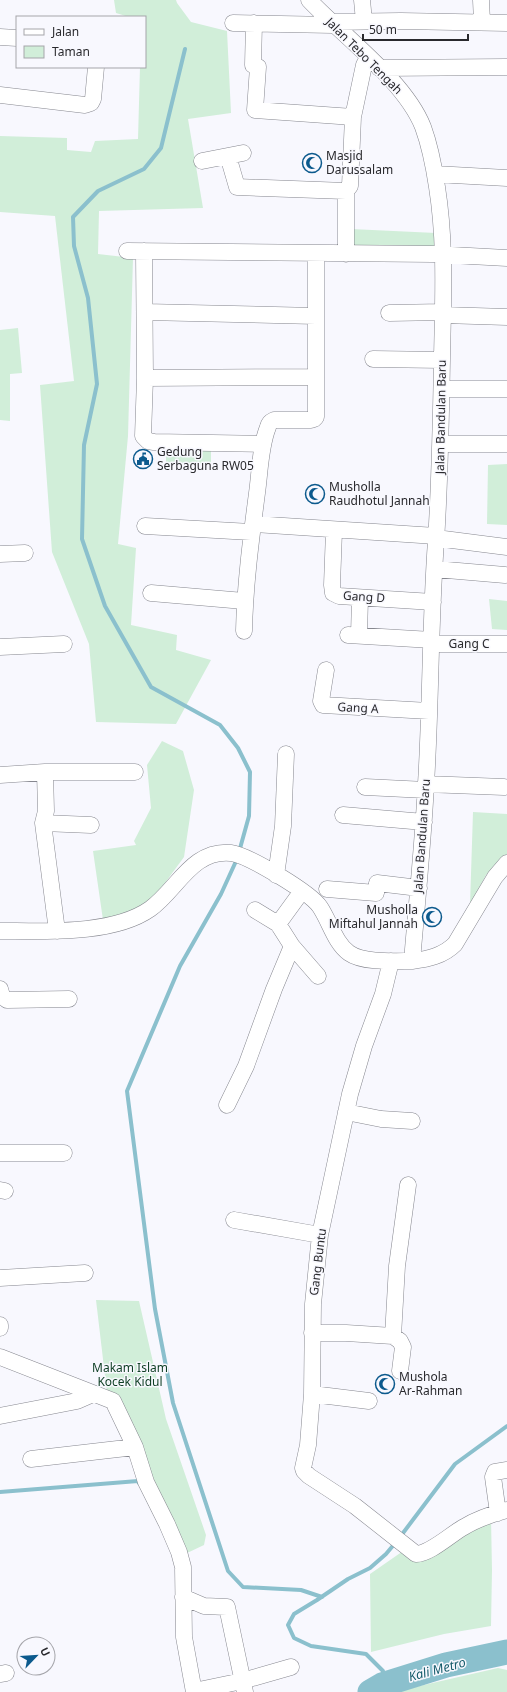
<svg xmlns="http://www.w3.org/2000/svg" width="507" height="1692" font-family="'Noto Sans',sans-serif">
	<rect width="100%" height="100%" fill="#f8f8fe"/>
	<path fill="#d1eed9" d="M114 0H176L177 3 191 22 227 31 231 113 188 119 203 208 99 211 98 254 133 258 128 436 118 544 136 548 131 625 177 635 176 650 211 660 176 724 96 722 89 644 52 552 40 385 74 381 55 216 0 212V136L67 138V150L91 152 95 141 138 139 140 67H145V17H129L116 13Z
		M351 229 436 233V246L434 248 352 246Z
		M18 328 22 373 10 374V421L0 420V330Z
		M166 446 211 448V464L166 462Z
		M507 464V525L487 524 488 465Z
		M489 599 507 601V630L492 629Z
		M162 741 183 751 194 790 184 857 162 887 146 906 103 920 93 851 136 845 134 841 151 808 147 765Z
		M473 812 507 814V854L486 875 470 905Z
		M96 1300 139 1301 166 1419 206 1535 204 1545 185 1554 107 1393Z
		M491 1518 492 1570 491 1626 444 1634 371 1652 370 1574 406 1549 416 1557Z
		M498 1668 507 1670V1692H393Z"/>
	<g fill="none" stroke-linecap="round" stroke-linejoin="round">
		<path stroke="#8bc0cd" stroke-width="4" d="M185 49 161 148 144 169 98 191 73 217 74 246 88 298 97 384 84 445 82 539 105 606 151 687 220 725 238 748 250 772 249 816 239 852
			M237 859 221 894 180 966 127 1091 155 1309 173 1403 228 1571 243 1587 301 1590 322 1597
			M0 1492 138 1481 139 1483
			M400 1537 455 1464 507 1426
			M382 1685 383 1671 366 1654 311 1646 294 1638 288 1625 294 1614 317 1600 348 1579 370 1568 386 1554 396 1542"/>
		<path stroke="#8bc0cd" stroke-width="25" d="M370 1692 382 1685 446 1665 507 1652"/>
		<defs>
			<path id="minor" d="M362 0 364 21
				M481 0 482 22
				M329 22 401 21 507 23
				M233 23 333 25
				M254 23 253 65 258 67 255 110 353 117
				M0 37 17 38
				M379 68 507 67
				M0 95 85 105 91 103 93 99 96 67
				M228 156 237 187 346 191
				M202 161 243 153
				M435 174 507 178
				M127 251 433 254 507 258
				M144 251 145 378 143 436 148 441 154 442 263 444
				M346 254V191L350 186 353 117 364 65 368 57
				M145 312 316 316
				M389 313 443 312
				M443 315 507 317
				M373 359 442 360
				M145 378 316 377
				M442 389H507
				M441 444H507
				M253 524 436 536
				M145 526 251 532
				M334 531 332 585 333 593 339 596 433 602
				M436 538 507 547
				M0 554 25 553
				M435 569 505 575
				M151 593 244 601
				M244 631C245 585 251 539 257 493 260 472 260 447 268 427 269 423 270 422 274 420H311L314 419 316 417V254
				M348 635 432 640
				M359 635 360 598
				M432 644H507
				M0 647 64 644
				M326 670 321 701 323 705 429 711
				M0 775 45 772H135
				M426 784 504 787
				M365 787 426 790
				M343 815 424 822
				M43 823 46 811 45 772
				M276 875 283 826 286 754
				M327 889 376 893 377 883 419 888
				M255 910 278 924
				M0 931C44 931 113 935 150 909 177 890 192 849 231 853 248 855 311 893 320 907 330 922 335 943 349 953 363 963 395 961 412 961 417 902 423 843 426 784 431 703 430 622 436 541 440 480 441 419 442 359 443 301 446 244 437 187 434 167 430 146 423 127 405 81 343 36 309 0
				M57 931 43 823 91 825
				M292 946 318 976
				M391 961 383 994 364 1046 350 1094 320 1235 313 1304 312 1394 308 1445 303 1468 304 1471 309 1476 355 1506 416 1554C430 1554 451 1534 464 1527 477 1519 492 1514 507 1510
				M412 961C428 959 443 956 455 944L495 877 507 863
				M0 989 2 996 7 1000 69 999
				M227 1105 246 1066 274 989 292 946 278 924 302 891
				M346 1112 381 1119 412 1121
				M0 1153H64
				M0 1190 5 1191
				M234 1220 320 1235
				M0 1278 85 1273
				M0 1325V1328
				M312 1333H346L393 1336 400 1341 403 1347 400 1371
				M393 1336 397 1266 408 1185
				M0 1357 113 1401 135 1447 146 1482 167 1524 179 1552 183 1567 184 1637 194 1692
				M312 1394 369 1401
				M0 1416 77 1401 93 1394
				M31 1459 135 1447
				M498 1513 493 1477 495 1472 507 1470
				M183 1597 204 1606 227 1607 245 1692
				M0 1674 6 1673
				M194 1691 242 1681 291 1667"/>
		</defs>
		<use href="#minor" stroke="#86878f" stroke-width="17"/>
		<use href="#minor" stroke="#fff" stroke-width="16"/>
	</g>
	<defs>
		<symbol id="mosque-ring" viewBox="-11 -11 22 22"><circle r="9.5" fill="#f8f8fe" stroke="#0c5a8d" stroke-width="1.5"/><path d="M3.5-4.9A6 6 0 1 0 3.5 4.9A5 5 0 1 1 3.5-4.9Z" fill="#0c5a8d"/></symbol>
		<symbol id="civic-ring" viewBox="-11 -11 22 22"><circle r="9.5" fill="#f8f8fe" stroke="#0c5a8d" stroke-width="1.5"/><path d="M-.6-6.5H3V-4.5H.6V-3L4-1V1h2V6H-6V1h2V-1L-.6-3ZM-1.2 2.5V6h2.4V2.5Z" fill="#0c5a8d"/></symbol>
	</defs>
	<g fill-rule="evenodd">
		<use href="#mosque-ring" x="301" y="152" width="22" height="22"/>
		<use href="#civic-ring" x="132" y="448" width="22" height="22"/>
		<use href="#mosque-ring" x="304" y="483" width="22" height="22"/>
		<use href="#mosque-ring" x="421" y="906" width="22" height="22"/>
		<use href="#mosque-ring" x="374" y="1373" width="22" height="22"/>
	</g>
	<g text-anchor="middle" stroke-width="3" stroke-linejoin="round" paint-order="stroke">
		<g font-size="12" fill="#29292d" stroke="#f8f8fe">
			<text transform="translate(364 56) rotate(45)" y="4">Jalan Tebo Tengah</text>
			<text transform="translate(441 417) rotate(-89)" y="4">Jalan Bandulan Baru</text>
			<text transform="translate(364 597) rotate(4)" y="4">Gang D</text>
			<text x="469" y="648">Gang C</text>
			<text transform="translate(358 708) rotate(3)" y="4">Gang A</text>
			<text transform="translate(422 836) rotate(-86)" y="4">Jalan Bandulan Baru</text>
			<text transform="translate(318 1262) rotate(-83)" y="4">Gang Buntu</text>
		</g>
		<g font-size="12" fill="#29292d" stroke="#f8f8fe" text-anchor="start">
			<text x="326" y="160">Masjid<tspan x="326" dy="14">Darussalam</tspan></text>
			<text x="157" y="456">Gedung<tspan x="157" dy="14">Serbaguna RW05</tspan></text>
			<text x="329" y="491">Musholla<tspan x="329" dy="14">Raudhotul Jannah</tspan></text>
			<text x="418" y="914" text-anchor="end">Musholla<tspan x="418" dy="14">Miftahul Jannah</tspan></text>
			<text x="399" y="1381">Mushola<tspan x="399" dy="14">Ar-Rahman</tspan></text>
		</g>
		<g font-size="12" fill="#0d3e23" stroke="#f8f8fe">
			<text x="130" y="1372">Makam Islam<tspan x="130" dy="14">Kocek Kidul</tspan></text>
		</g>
		<g font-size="13" font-style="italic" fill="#185e6d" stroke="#f8f8fe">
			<text transform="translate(437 1669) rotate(-15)" y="5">Kali Metro</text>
		</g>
	</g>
	<rect x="16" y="16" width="130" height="52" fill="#f8f8fe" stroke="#a5a5aa"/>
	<rect x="24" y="29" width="20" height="6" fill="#ffffff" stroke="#a5a5aa"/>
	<text x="52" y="36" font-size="12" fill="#29292d">Jalan</text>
	<rect x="24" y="46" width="20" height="12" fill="#d1eed9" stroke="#a5a5aa"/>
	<text x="52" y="56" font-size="12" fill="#29292d">Taman</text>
	<g transform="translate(36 1656) rotate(65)"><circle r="19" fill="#f8f8fe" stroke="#a5a5aa"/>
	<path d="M0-3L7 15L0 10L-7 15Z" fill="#0c5a8d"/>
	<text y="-6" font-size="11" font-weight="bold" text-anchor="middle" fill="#29292d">U</text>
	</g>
	<path d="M363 34v6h105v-6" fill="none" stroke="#29292d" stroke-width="2"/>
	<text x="369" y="34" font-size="12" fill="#29292d" stroke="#f8f8fe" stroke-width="3" paint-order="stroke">50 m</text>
</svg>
